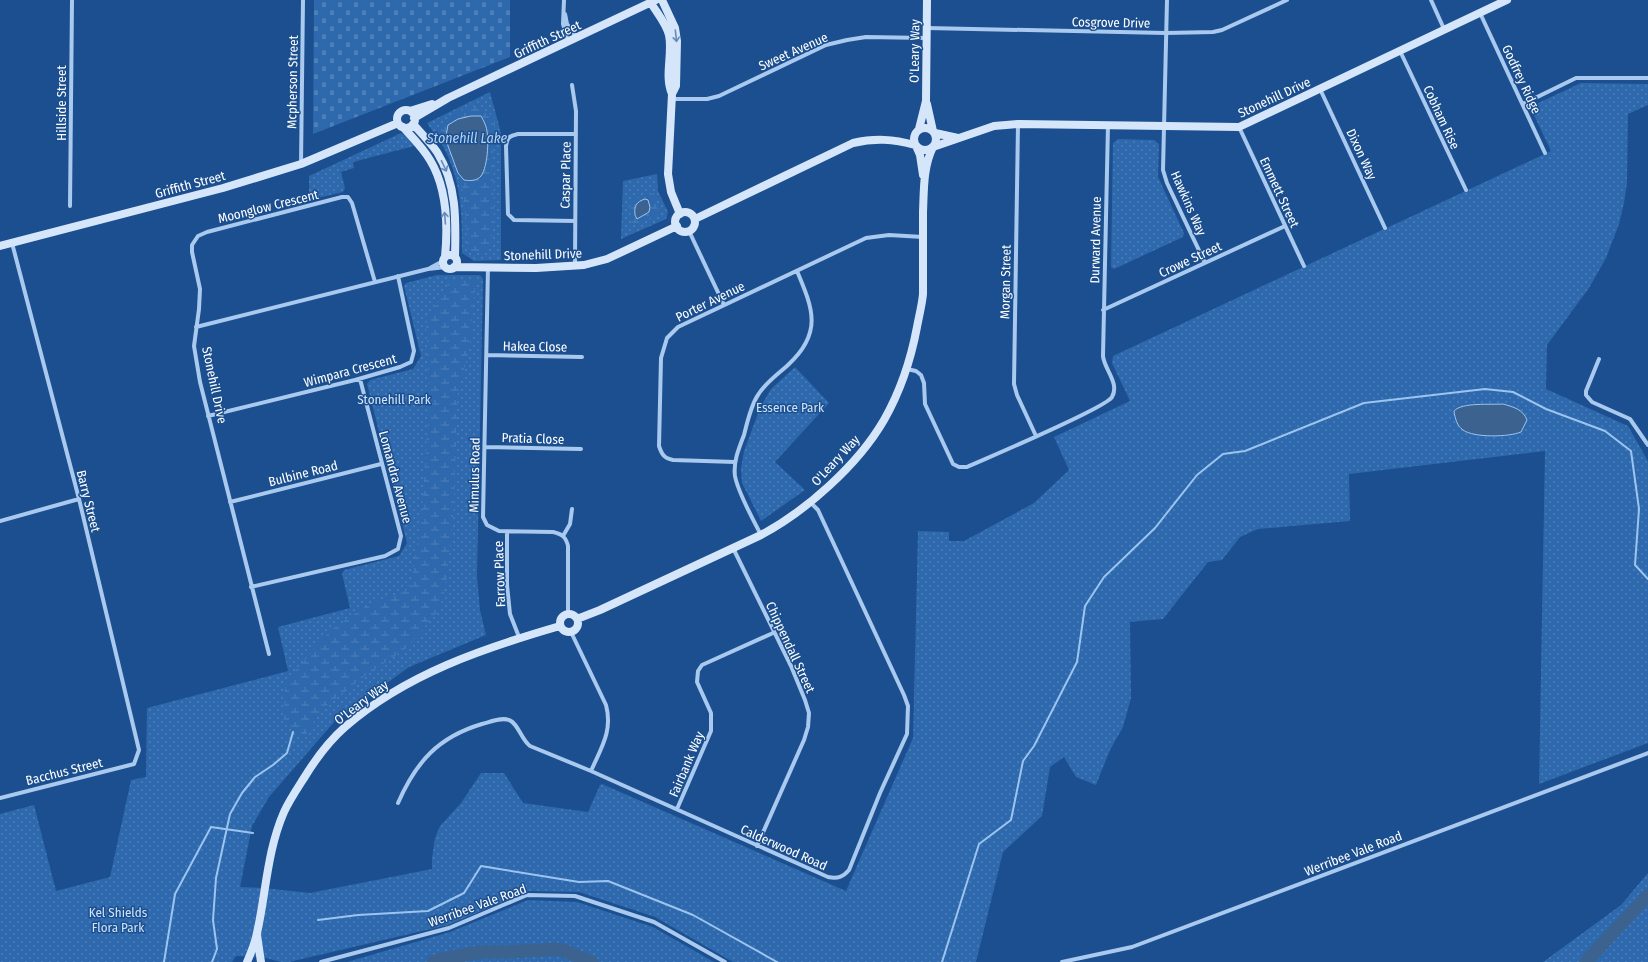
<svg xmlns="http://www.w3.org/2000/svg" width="1648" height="962" font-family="'Fira Sans Condensed',sans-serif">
	<defs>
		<pattern id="green-dots" width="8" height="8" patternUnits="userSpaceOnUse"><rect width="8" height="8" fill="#2e69ad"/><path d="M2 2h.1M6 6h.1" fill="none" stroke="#4d80b9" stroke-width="1.8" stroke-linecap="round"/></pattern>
		<pattern id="wetland-marsh" width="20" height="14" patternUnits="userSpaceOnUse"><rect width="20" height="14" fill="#2e69ad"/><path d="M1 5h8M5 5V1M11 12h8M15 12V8" fill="none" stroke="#4d80b9"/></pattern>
		<pattern id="cemetery-stones" width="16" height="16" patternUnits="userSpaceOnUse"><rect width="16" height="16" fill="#2e69ad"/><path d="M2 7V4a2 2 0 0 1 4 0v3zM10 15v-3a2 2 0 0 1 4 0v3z" fill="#4d80b9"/></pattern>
	</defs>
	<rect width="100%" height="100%" fill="#1b4f8f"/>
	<path fill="url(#green-dots)" d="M1581 83 1648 84V105L1628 114 1627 183 1624 203 1619 224 1606 258 1589 288 1547 345 1546 389 1628 426 1648 461V743L1539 784 1545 451 1349 474 1350 521 1258 529 1240 537 1222 560 1208 562 1163 619 1130 622 1131 698 1123 727 1110 750 1096 785 1076 777 1064 757 1050 767 1042 816 1003 852 976 962H733L655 917 579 892 528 891 448 925 289 962H281L262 957 236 956 232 962H0V814L34 805 56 891 110 877 131 780 146 777 147 708 288 671 278 627 350 608 342 574 344 570 399 556 407 543 367 384 370 380 413 369 421 356 404 286 406 283 437 275H480L483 279 477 577 480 610 486 635 409 667 335 721 269 797 252 826 240 887 263 888 310 893 432 869V858L435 838 440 826 461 803 481 773H504L523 803 588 812 600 785 602 784 846 891 913 738 918 531 949 532V541H964L1034 503 1069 470 1054 437 1130 401 1112 363 1113 356 1551 151 1532 111 1534 105Z
		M490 92 501 133V260L474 261 462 253C462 215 462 187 446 152 441 142 433 132 427 123Z
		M401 133 408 137 414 146 353 162 354 168 341 172 345 188 343 192 309 200V176Z
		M1118 139 1154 140 1159 144 1158 177 1184 233 1183 237 1114 269 1111 267 1113 143Z
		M657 174 658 191 668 212 666 219 621 239 623 181Z
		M795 367 829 403 775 462 805 490 761 521 742 483 741 468 744 451 760 408 771 389Z
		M1648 873V962H1543L1621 905Z
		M528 900 577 902 653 927 714 962H347L450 932Z"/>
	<path fill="url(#wetland-marsh)" d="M479 105 495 118 493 142 494 223 489 252C481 253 474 254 467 250L466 219 461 180 442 130 455 112Z
		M654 193 657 208 662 213 633 225 631 221 630 200Z
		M450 280H476L469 351 458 392 453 520 446 587 439 610 408 647 365 676 322 709 303 739 284 723 285 682 331 630 369 604 410 589 421 522 429 404 426 323Z"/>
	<path fill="url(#cemetery-stones)" d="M314 0H510V57L313 134Z"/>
	<path fill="#3c6290" stroke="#9cc4f0" d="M471 116H481C482 118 484 121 485 124 490 134 488 167 481 176 477 181 470 181 464 180L458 173 448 146 446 136 448 125 458 119Z
		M645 199 648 200 650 207 649 212 637 219 635 215C634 206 636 202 645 199Z
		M1503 404C1513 407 1523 409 1527 420L1521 432C1509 437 1474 438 1463 430 1457 426 1455 418 1454 411 1462 402 1491 405 1503 404Z"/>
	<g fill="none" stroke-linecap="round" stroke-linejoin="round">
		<path stroke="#9cc4f0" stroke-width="2" d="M318 920 358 915 428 911 464 893 481 866 579 882 608 881 693 915 777 962
			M164 962 175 894 211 827 253 833
			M212 962 217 949 213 920 216 878 230 814 242 793 255 777 273 765 287 753 293 732
			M942 962 979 844 1011 820 1023 761 1034 746 1077 662 1085 606 1104 577 1155 528 1197 475 1223 454 1245 451 1364 403 1485 389 1513 392 1546 409 1605 431 1631 451 1639 509 1635 565 1648 579"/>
		<path stroke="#3c6290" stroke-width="13" d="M433 962 442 959 480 952H507L560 949 592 962
			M1586 962 1648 895"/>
		<path stroke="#a9c9ee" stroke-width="4" d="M564 0 563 24 568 42
			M1167 0 1163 170 1167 183 1205 263
			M1431 0 1444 29
			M1480 13 1545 153
			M565 14 567 24 577 38
			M927 28 1166 33 1213 32 1222 30 1287 0
			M1400 51 1466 190
			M572 85 576 111 575 265
			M1320 89 1385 228
			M672 99H707L719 96 826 45 847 40 866 37 926 38
			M1523 104 1576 78H1648
			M1018 124 1014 384 1017 395 1036 436
			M1239 127 1304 266
			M301 164 303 0
			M70 206 72 0
			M575 221 514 220 508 214 506 146C507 137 510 136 518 134H576
			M689 231 724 305
			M488 267 483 517 487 525 499 531 553 532C562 534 566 537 568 546V613
			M430 268 443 261
			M1103 310 1285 226
			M196 327 428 269 446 267
			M487 355 582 357
			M1599 359 1586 391V395L1592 402 1630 419 1648 445
			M907 369 916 371 921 375 924 383 925 404 953 464 959 467H967C987 458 1106 408 1112 397 1120 383 1104 369 1103 356L1108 125
			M208 416 355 380 400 367 411 362 414 351 398 276
			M485 447 581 449
			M735 462 673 460C664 458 662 455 659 446L661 358 667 338 678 327 866 238 889 235 923 237
			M230 502 381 464
			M0 521 79 499
			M507 532V585L510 614 519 637
			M761 535C753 519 738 493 735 476 733 462 739 448 744 435 747 423 751 405 758 395 765 383 778 374 788 365 823 333 813 309 797 271
			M563 536 570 524 572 509
			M733 548 791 666 805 700 809 713 808 727 804 740 757 846
			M251 587 385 556 398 549 401 536 360 379
			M571 632 606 705C613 731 601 748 591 771L828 877C838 879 843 877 849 870L880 793 907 734 908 706 904 695 818 510 810 502
			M269 654 200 382 194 346 199 309 200 289 192 252V245L198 236 207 232 342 197H348L352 203 375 282
			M0 798 134 764 139 750 79 499 12 243
			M398 803C416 762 438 737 482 724 490 722 501 717 509 720 518 723 521 739 530 746L591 771
			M677 809 711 731V713L697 682 698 671 702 665 773 633
			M321 962 449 928 527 895 575 896 654 922 725 962
			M1062 962 1132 947 1648 753"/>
		<path stroke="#d6e6fa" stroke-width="8" d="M662 0 675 28 677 41 676 86 672 94 668 174 671 192 680 214
			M651 3C657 13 666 23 669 35 673 54 664 76 672 94
			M927 104 933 131
			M397 119a9 9 0 1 1 18 0a9 9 0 1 1-18 0Z
			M410 111 432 104
			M414 118 448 98 656 0
			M413 124C421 133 430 142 437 152 457 184 456 221 455 257
			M403 127C412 137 423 148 430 160 447 188 448 226 445 257
			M914 139a11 11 0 1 1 22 0a11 11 0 1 1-22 0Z
			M919 129 926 101 927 0
			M935 133 958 138
			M916 146 920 155 923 175
			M933 147 994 126 1018 124 1239 127 1507 0
			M675 222a10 10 0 1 1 20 0a10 10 0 1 1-20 0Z
			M695 219 853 143C875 138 893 139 915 145
			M0 246 223 188 301 164 398 123
			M443 262a7 7 0 1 1 14 0a7 7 0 1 1-14 0Z
			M454 267 536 268 584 265 607 259 677 226
			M560 623a9 9 0 1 1 18 0a9 9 0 1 1-18 0Z
			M577 619 600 610 761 535C806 511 858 465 884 420 900 392 911 359 917 327 919 316 922 305 923 294 923 267 923 239 923 212 924 190 923 167 933 147
			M257 935 261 962
			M247 962C251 953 255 943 257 933 266 893 267 851 284 812 289 801 297 789 304 778 315 760 329 741 345 727 406 674 484 648 560 626"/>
	</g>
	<defs><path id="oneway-shaft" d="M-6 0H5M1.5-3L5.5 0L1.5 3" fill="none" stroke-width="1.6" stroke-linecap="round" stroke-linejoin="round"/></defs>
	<g stroke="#668bba">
		<use href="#oneway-shaft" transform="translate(676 36) rotate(83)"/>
		<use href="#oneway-shaft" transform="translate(444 166) rotate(64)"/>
		<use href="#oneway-shaft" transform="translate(445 218) rotate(-94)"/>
	</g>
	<g text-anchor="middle" stroke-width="3" stroke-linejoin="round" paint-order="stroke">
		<g font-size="13" fill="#fff" stroke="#1b4f8f">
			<text transform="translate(1111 22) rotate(1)" y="5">Cosgrove Drive</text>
			<text transform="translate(547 39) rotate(-25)" y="5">Griffith Street</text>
			<text transform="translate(793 51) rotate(-24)" y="5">Sweet Avenue</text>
			<text transform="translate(914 51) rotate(-89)" y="5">O'Leary Way</text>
			<text transform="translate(1522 79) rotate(65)" y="5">Godfrey Ridge</text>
			<text transform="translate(292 82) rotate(-89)" y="5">Mcpherson Street</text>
			<text transform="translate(1274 97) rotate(-25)" y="5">Stonehill Drive</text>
			<text transform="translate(61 103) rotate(-90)" y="5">Hillside Street</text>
			<text transform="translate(1442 117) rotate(65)" y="5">Cobham Rise</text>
			<text transform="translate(1362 154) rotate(65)" y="5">Dixon Way</text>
			<text transform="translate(565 175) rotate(-89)" y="5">Caspar Place</text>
			<text transform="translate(190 184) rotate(-15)" y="5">Griffith Street</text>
			<text transform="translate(1280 192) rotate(65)" y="5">Emmett Street</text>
			<text transform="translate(1189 203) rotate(66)" y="5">Hawkins Way</text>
			<text transform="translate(268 206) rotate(-14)" y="5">Moonglow Crescent</text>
			<text transform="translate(1095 240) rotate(-89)" y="5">Durward Avenue</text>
			<text transform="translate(543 254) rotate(-2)" y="5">Stonehill Drive</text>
			<text transform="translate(1190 259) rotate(-25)" y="5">Crowe Street</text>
			<text transform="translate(1005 282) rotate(-89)" y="5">Morgan Street</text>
			<text transform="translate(710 301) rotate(-26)" y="5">Porter Avenue</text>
			<text transform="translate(535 346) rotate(1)" y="5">Hakea Close</text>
			<text transform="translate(350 370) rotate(-15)" y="5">Wimpara Crescent</text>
			<text transform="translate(215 385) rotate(78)" y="5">Stonehill Drive</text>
			<text transform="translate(533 438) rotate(2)" y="5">Pratia Close</text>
			<text transform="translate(835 460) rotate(-47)" y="5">O'Leary Way</text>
			<text transform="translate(303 473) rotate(-14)" y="5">Bulbine Road</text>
			<text transform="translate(474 475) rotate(-89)" y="5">Mimulus Road</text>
			<text transform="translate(396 477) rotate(75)" y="5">Lomandra Avenue</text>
			<text transform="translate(89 501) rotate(76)" y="5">Barry Street</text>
			<text transform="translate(499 574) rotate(-92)" y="5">Farrow Place</text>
			<text transform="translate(791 647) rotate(65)" y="5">Chippendall Street</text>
			<text transform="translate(361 702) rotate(-37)" y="5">O'Leary Way</text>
			<text transform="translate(686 764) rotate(-67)" y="5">Fairbank Way</text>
			<text transform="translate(64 771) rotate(-14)" y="5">Bacchus Street</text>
			<text transform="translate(784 847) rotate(24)" y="5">Calderwood Road</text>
			<text transform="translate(1353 853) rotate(-21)" y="5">Werribee Vale Road</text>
			<text transform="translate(477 905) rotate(-20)" y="5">Werribee Vale Road</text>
		</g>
		<g font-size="13" fill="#cfe3fa" stroke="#1b4f8f">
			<text x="394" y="404">Stonehill Park</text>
			<text x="790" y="412">Essence Park</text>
			<text x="118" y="917">Kel Shields<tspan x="118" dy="15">Flora Park</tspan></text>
		</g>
		<g font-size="14" font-style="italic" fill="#b5d3f5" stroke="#1b4f8f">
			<text x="467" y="143">Stonehill Lake</text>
		</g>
	</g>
</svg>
